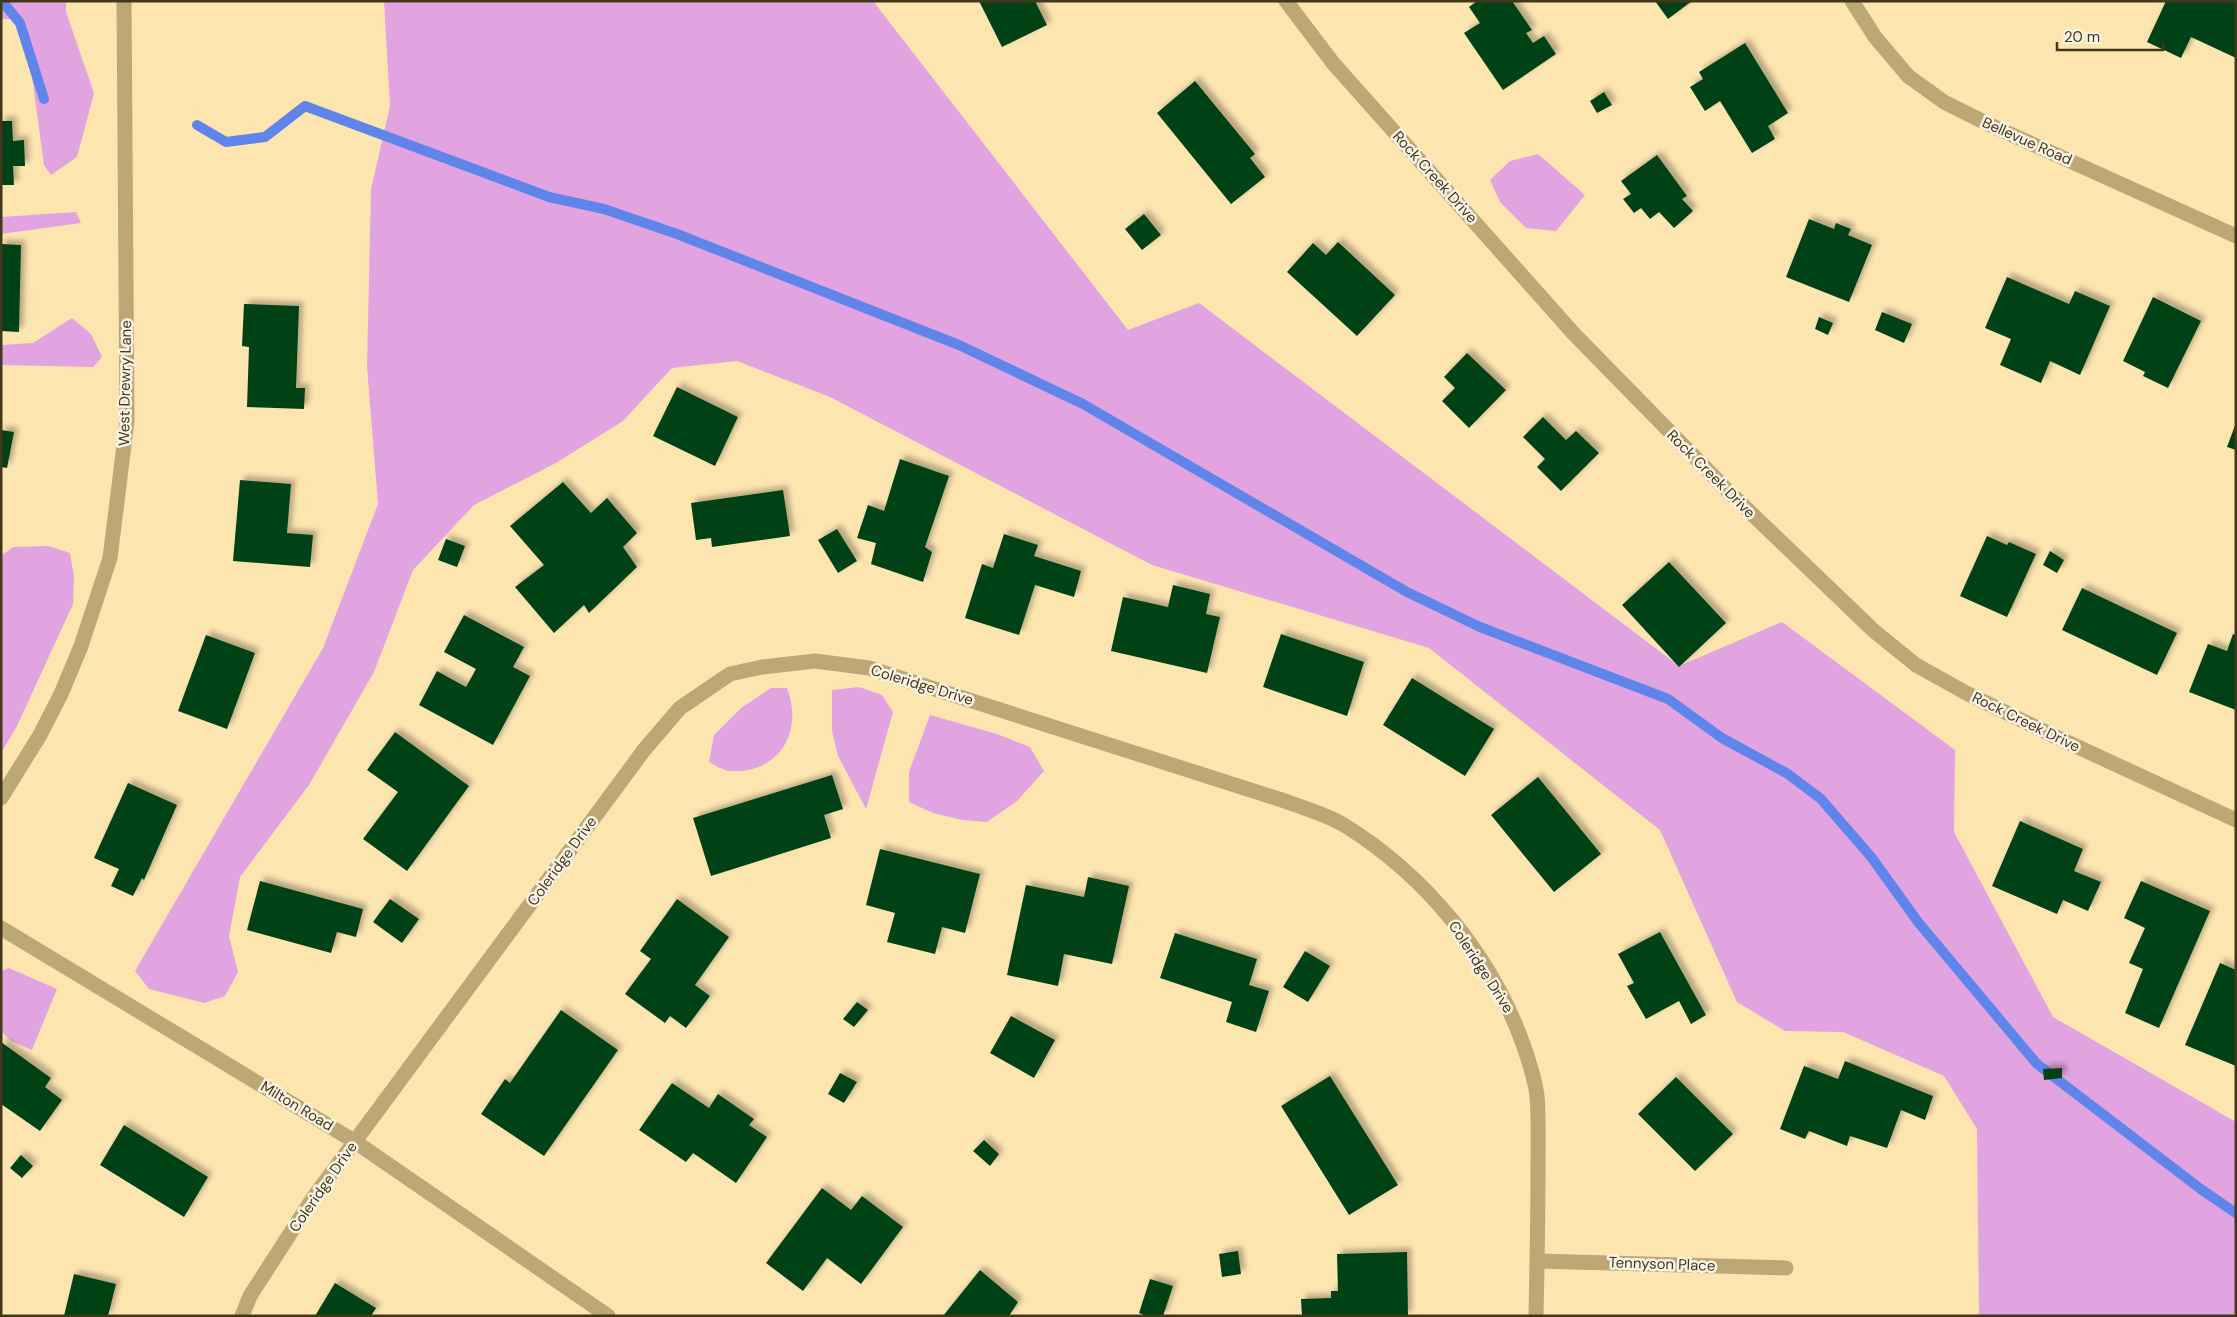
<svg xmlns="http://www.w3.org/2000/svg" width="2237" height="1317" font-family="'DM Sans',sans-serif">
	<defs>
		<filter id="shadow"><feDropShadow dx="4.5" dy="-4.5" stdDeviation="2.5" flood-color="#0004"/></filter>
	</defs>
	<rect width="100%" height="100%" fill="#fde5b0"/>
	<path fill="#e1a4e0" d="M1 1H66V12L94 93 77 157 51 175 44 165 31 69 15 19H1Z
		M384 1H873L1128 330 1199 303 1679 666 1782 622 1955 750 1954 832 2053 1017 2236 1122V1316H1979L1977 1129 1944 1076 1843 1032 1785 1031 1737 1002 1660 830 1429 648 1152 565 830 397 737 361 672 368 623 421 556 463 474 505 413 570 374 672 309 785 240 877 229 936 238 972 225 996 204 1003 149 989 135 971 323 648 378 504 367 367 371 189 390 106Z
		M1538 154 1585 195 1556 231 1526 228 1500 202 1490 180 1510 161Z
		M76 212 81 223 1 234V217Z
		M72 318 91 334 102 357 93 367 1 365V345L33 343Z
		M49 546 70 553 74 577 73 604 17 726 1 753V556L13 547Z
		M859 687 882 695 893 712 866 809 838 756 832 731V690Z
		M771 688H787C804 732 779 774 730 771 724 771 715 765 709 762L714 735 741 708Z
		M930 715 997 734 1030 747 1044 771 1017 801 987 822 962 820 933 813 909 802V772Z
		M9 968 57 989 32 1050 11 1041 1 1031V971Z"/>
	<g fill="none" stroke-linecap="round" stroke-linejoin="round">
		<path stroke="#5f85eb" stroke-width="10" d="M2 1 20 23 44 99
			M197 125 226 142 265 137 305 106 549 197 604 209 677 234 959 345 1083 404 1407 592 1480 627 1668 699 1722 738 1788 774 1821 799 1872 858 1918 922 2037 1064 2202 1190 2236 1213"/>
	</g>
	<path fill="#064315" filter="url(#shadow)" d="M979 1H1035L1047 25 1002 47Z
		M1477 1H1512L1532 30 1526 33 1533 43 1544 36 1556 54 1503 90 1464 33 1480 23 1469 7Z
		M1655 1H1692L1668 19Z
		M2166 1H2236V58L2191 37 2181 58 2147 42Z
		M1745 43 1788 113 1768 126 1775 139 1752 153 1720 101 1705 111 1690 87 1703 79 1699 72Z
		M1195 81 1255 154 1250 158 1265 177 1231 204 1157 113Z
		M1604 92 1612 105 1597 113 1590 101Z
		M1 121H12L13 141 24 140 25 166H13L14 185H1Z
		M1657 155 1687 196 1682 199 1693 211 1674 228 1659 212 1650 219 1641 208 1634 213 1623 199 1631 194 1621 181Z
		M1144 214 1161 235 1142 250 1125 229Z
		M1809 219 1834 229 1836 223 1851 229 1848 235 1872 245 1849 302 1786 277Z
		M1338 242 1395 295 1357 336 1287 272 1313 243 1326 255Z
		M1 244 21 245 19 332 1 331Z
		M2007 277 2069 304 2075 291 2110 306 2080 375 2050 361 2041 383 2000 365 2011 339 1985 328Z
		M2153 297 2201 321 2168 388 2143 376 2145 372 2123 361Z
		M244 304 299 306 296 388H305L304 409 247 407 249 347 242 346Z
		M1882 312 1912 324 1904 343 1875 330Z
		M1819 317 1833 323 1828 335 1815 329Z
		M1467 353 1506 390 1469 428 1442 401 1455 388 1444 377Z
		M677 387 738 417 715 466 653 436Z
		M1543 417 1566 440 1576 431 1599 453 1561 491 1537 467 1545 459 1523 437Z
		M2236 423V450L2227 447Z
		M1 430 14 432 7 468 1 467Z
		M900 459 949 476 925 547 932 552 923 582 871 564 876 543 857 538 868 505 884 511Z
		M240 480 291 484 287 533 313 535 310 567 233 561Z
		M563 482 591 513 607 498 637 533 623 547 637 567 589 613 584 605 554 633 515 587 544 565 510 526Z
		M783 490 790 536 712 547 711 538 696 540 691 503Z
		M837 529 857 561 838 573 818 540Z
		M1004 534 1038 545 1034 556 1081 571 1074 597 1035 585 1019 635 965 618 982 564 993 568Z
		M1987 536 2007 545 2009 542 2036 554 2007 617 1960 596Z
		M446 539 465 546 457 567 438 560Z
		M2050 551 2064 560 2057 573 2043 565Z
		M1669 562 1726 623 1679 667 1622 605Z
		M1173 585 1210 594 1206 614 1220 617 1207 673 1111 651 1123 597 1168 607Z
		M2082 588 2177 633 2157 675 2062 630Z
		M464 615 524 647 513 667 530 676 493 745 419 705 437 671 466 687 476 669 444 652Z
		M1281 634 1364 662 1347 716 1263 687Z
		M2233 634 2236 635V710L2189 692 2208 644 2227 651Z
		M206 635 255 653 227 729 178 711Z
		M1412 678 1494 729 1465 776 1383 725Z
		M395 732 469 786 407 871 363 839 398 792 367 770Z
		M832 775 843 809 824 815 831 838 711 876 693 818Z
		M1538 777 1601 854 1554 892 1491 815Z
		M128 783 177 805 144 880 142 878 133 896 111 886 119 869 94 858Z
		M2020 821 2083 849 2074 871 2101 882 2088 911 2063 900 2057 914 1992 886Z
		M880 849 980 874 965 933 942 927 935 954 887 942 895 913 866 905Z
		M1088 877 1129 886 1112 964 1064 954 1058 986 1007 975 1026 885 1084 897Z
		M260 881 363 909 356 937 337 932 331 953 247 930Z
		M2141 881 2210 911 2159 1028 2125 1013 2143 969 2129 963 2145 928 2124 918Z
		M390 899 419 919 402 943 373 922Z
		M677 899 729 937 695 985 710 996 686 1028 670 1016 665 1023 625 994 651 959 640 951Z
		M1660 932 1706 1015 1691 1024 1679 1001 1646 1019 1627 986 1634 983 1618 954Z
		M1175 933 1257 959 1249 985 1269 991 1256 1032 1226 1022 1232 1002 1160 978Z
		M1305 951 1330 966 1308 1002 1283 987Z
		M2220 963 2236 970V1066L2185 1045Z
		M857 1002 868 1010 854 1027 843 1019Z
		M561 1010 618 1050 544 1156 481 1114 505 1079 510 1083Z
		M1011 1016 1055 1040 1034 1078 990 1053Z
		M1 1042 51 1078 45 1087 62 1100 40 1131 1 1104Z
		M1845 1061 1933 1096 1925 1120 1901 1110 1887 1148 1850 1136 1847 1146 1809 1131 1805 1139 1780 1129 1804 1066 1838 1079Z
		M2062 1068V1078L2044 1080 2043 1069Z
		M840 1073 857 1082 844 1103 828 1094Z
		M1330 1076 1398 1185 1349 1215 1281 1106Z
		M1676 1077 1733 1134 1695 1171 1638 1114Z
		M672 1083 709 1108 718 1094 754 1119 749 1125 767 1137 736 1183 693 1153 686 1162 639 1130Z
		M124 1125 208 1177 184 1217 100 1165Z
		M984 1140 999 1154 990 1166 973 1151Z
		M21 1155 33 1166 22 1178 10 1168Z
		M822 1188 851 1210 862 1196 903 1227 861 1284 827 1258 803 1291 766 1263Z
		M1238 1251 1241 1274 1222 1277 1219 1254Z
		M1407 1252 1408 1316H1302L1301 1299 1331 1298V1291H1338L1337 1254Z
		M980 1270 1018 1302 1009 1316H943Z
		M74 1274 116 1284 108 1316H64Z
		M1150 1279 1173 1286 1163 1316H1146L1139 1313Z
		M335 1283 376 1308 371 1316H315Z"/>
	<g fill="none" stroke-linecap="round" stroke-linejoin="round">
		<path stroke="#bda775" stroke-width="15" d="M1286 1 1333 63 1574 334 1726 489 1874 631 1916 665 1968 694 2054 736 2236 820
			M1852 1 1875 37 1908 76 1944 102 1988 124 2236 236
			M1 798 40 735 61 694 81 646 110 558 127 421 124 1
			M1 928 354 1141 608 1316
			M1538 1261 1786 1268
			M242 1316 250 1296 313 1198 644 750 680 708 730 674 762 667 815 661 869 668 1288 802C1306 809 1328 815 1344 825 1425 875 1491 955 1523 1044 1529 1061 1535 1079 1537 1096 1539 1120 1538 1147 1538 1172 1538 1220 1537 1268 1536 1316"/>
	</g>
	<g text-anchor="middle" stroke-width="5" stroke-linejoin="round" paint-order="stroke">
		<g font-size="15" fill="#43371b" stroke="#faf4e7">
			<text transform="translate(2027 141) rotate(24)" y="5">Bellevue Road</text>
			<text transform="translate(1435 177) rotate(48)" y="5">Rock Creek Drive</text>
			<text transform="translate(125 383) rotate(-89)" y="5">West Drewry Lane</text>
			<text transform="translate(1711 474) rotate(45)" y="5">Rock Creek Drive</text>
			<text transform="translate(922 685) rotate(17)" y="5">Coleridge Drive</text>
			<text transform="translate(2026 722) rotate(26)" y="5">Rock Creek Drive</text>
			<text transform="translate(562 861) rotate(-54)" y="5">Coleridge Drive</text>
			<text transform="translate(1481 967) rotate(57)" y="5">Coleridge Drive</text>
			<text transform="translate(297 1106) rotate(31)" y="5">Milton Road</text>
			<text transform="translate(323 1187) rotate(-55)" y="5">Coleridge Drive</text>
			<text transform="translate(1662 1264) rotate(2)" y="5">Tennyson Place</text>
		</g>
	</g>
	<rect width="2237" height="1317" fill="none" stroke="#43371b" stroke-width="5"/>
	<path d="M2057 42v8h106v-8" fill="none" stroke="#43371b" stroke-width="2.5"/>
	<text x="2064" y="42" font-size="15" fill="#43371b" stroke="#faf4e7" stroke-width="4" paint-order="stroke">20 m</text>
</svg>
